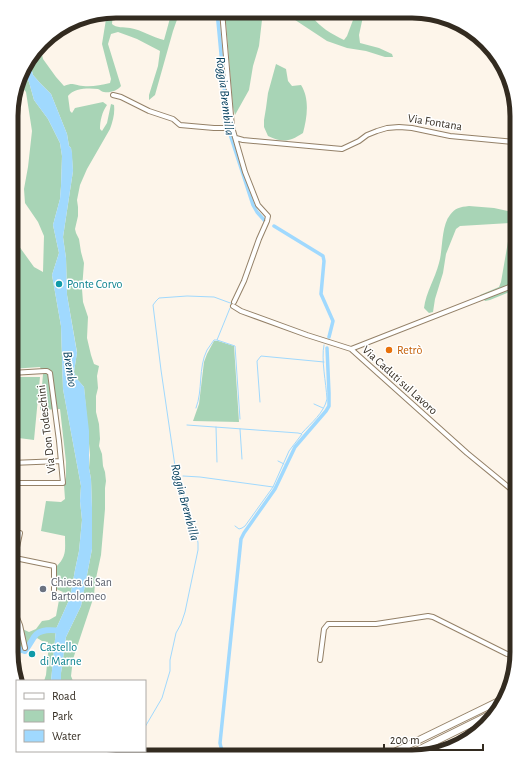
<svg xmlns="http://www.w3.org/2000/svg" width="528" height="768" font-family="'Alegreya Sans',sans-serif">
	<rect width="100%" height="100%" fill="#fdf5ea"/>
	<path fill="#a8d4b6" d="M172 11H180L173 31 155 95 149 100V95L158 66 160 51 137 39 129 36 118 32 111 34 108 44 121 86C117 91 110 93 104 92 100 91 101 90 98 89 88 88 74 88 68 96L70 111 72 113 75 108 103 102 107 105C102 112 100 121 100 129L102 131 107 123 111 104 114 105C115 113 113 121 110 129L87 169 80 185 77 200 78 207V216L75 229 76 233 79 239 81 252 84 263 82 289 83 302 88 317 87 338 91 355 94 364 99 366 97 376 98 388 96 396V412L99 424 100 439 99 446 102 454 103 466 105 472 106 481 105 488V509L101 555 95 583 94 596 73 659 71 676 73 681H61V673L66 637 81 606 92 549V508L91 479 89 468 90 455 84 387 77 379 74 372 77 352 67 295 66 258 63 237 73 171 72 158 71 148 69 146 67 134 51 94 40 83 33 75 29 59 40 46 43 59 56 77 64 86C74 82 73 85 83 86 92 87 101 85 110 83L111 79 102 44 107 13 113 12 112 24C116 28 124 27 130 28 142 30 152 37 164 40Z
		M225 11H232L245 18 249 11H263L259 46 253 66 249 90 235 115 233 107Z
		M281 11 313 12 312 16C319 27 332 34 344 40L347 36 356 12H364L359 35 360 43 379 48 392 54 393 57H385L366 51 347 48 327 41 283 12Z
		M276 64 286 69 288 81 292 86 301 85C310 99 307 118 303 133 289 142 283 143 268 136L264 127V120L266 108 268 93Z
		M23 71 29 82 34 100 48 119 60 143 62 156 61 186 60 199 53 225 59 253 52 275 61 326 63 389 81 486 80 501 82 520 79 551 75 570 70 598 56 629 51 681H44L46 675 48 654V642L42 641 37 638 30 642 23 648 19 657 13 660 11 652V608L17 617 16 622 18 627 29 632 36 629 42 621 49 620 56 616 59 600 63 592 56 589V567C67 556 65 550 65 536L41 531 46 501 61 502 65 499 64 485 66 477V462L60 409 40 410 43 374 40 367 11 369 18 323 12 319V239L16 242 34 267 43 272 44 236 38 222 25 203 24 189 28 167 32 131 26 92 18 83Z
		M469 206 494 208 517 213V234L508 274V281L512 282 517 281V289L490 300 485 301 480 295 499 287 501 282 510 230 511 223 460 226 456 229 446 254 443 273 435 299 433 312 429 313 424 308C426 292 435 279 439 263 443 250 441 226 450 215 455 208 460 207 469 206Z
		M214 341H218L234 346 239 422 193 421 199 404 204 362 207 354Z
		M11 377H40L34 440 11 437Z"/>
	<path fill="#a0d9fe" d="M29 59 33 75 40 83 51 94 67 134 69 146 71 148 72 153 73 171 63 237 66 258 67 295 77 353 74 372 77 379 84 387 89 431V468L91 479 92 508V549L81 606 66 637 61 673V681H51L56 629 70 598 75 570 79 551 82 520 80 501 81 486 63 389 61 326 52 275 59 253 53 225 60 199 61 186 62 156 60 143 48 119 34 100 29 82 23 71 25 64Z"/>
	<g fill="none" stroke-linecap="round" stroke-linejoin="round">
		<path stroke="#a0d9fe" stroke-width="1" d="M230 308 217 340 235 346 240 419
			M260 402 257 361 261 356 324 362
			M314 404 323 408
			M196 408C203 390 198 368 207 350 209 347 212 343 214 340H217
			M187 425 298 433 302 434 289 451 273 487 245 526 242 528 239 529 235 526
			M216 427 217 462
			M240 429 242 459
			M302 433C311 423 324 413 327 399 326 382 321 360 324 345
			M278 461 284 464
			M183 476 200 477 273 487
			M145 727 162 698 167 681 170 671V660L176 633 181 624 185 612 198 550V543L197 536 179 483 176 473 161 370 153 305 156 301 159 298 187 296 214 297 233 304
			M135 751V756"/>
		<path stroke="#a0d9fe" stroke-width="3.5" d="M217 11 228 128 253 205 257 212 265 221
			M274 226 323 256 324 261 321 294 333 321 329 337
			M226 756C222 752 221 749 220 743L241 539 244 533 275 489 295 447 326 411 329 406V393L327 348
			M343 757C353 752 355 749 364 755"/>
		<path stroke="#a0d9fe" stroke-width="6" d="M11 631C13 641 14 649 25 651 28 647 31 642 34 637 40 628 54 630 64 631"/>
		<defs>
			<path id="minor" d="M222 11 232 127 245 172 258 205 268 216 267 221 259 239 244 281 234 302
				M113 95 121 97 149 111 173 119 180 125 214 128H225L232 127
				M236 138 243 140 342 149 359 141 367 135 377 131 387 128 399 127 412 128 450 136 514 142 517 141
				M233 306 241 311 307 335 351 349 467 453 517 494
				M12 348 15 324H12
				M351 349 517 284
				M11 463 61 461
				M11 483H63L59 441 50 373 47 371H45L11 373
				M11 549 14 550 16 554 12 591V605L20 625 25 648
				M12 555 14 550 17 547 20 533
				M15 558 54 566V592
				M320 660 324 629 328 624H376L428 616 433 617 507 654 517 657
				M509 680 511 672 515 663
				M447 749 464 741"/>
			<path id="highway" d="M384 757 503 699
				M404 757 499 710"/>
		</defs>
		<use href="#minor" stroke="#948168" stroke-width="6"/>
		<use href="#highway" stroke="#948168" stroke-width="8"/>
		<use href="#minor" stroke="#fff" stroke-width="4"/>
		<use href="#highway" stroke="#fff" stroke-width="6"/>
	</g>
	<g fill="#0f9aa8" stroke="#fff" stroke-width="1.5">
		<circle cx="59" cy="284" r="4"/>
		<circle cx="32" cy="654" r="4"/>
	</g>
	<circle fill="#e8710a" stroke="#fff" stroke-width="1.5" cx="389" cy="350" r="4"/>
	<circle fill="#6b7280" stroke="#fff" stroke-width="1.5" cx="43" cy="589" r="4"/>
	<g text-anchor="middle" stroke-width="3" stroke-linejoin="round" paint-order="stroke">
		<g font-size="12" fill="#332b20" stroke="#fff">
			<text transform="translate(435 122) rotate(9)" y="4">Via Fontana</text>
			<text transform="translate(400 380) rotate(42)" y="4">Via Caduti sul Lavoro</text>
			<text transform="translate(46 429) rotate(-97)" y="4">Via Don Todeschini</text>
		</g>
		<g font-size="12" fill="#0d838f" stroke="#fff" text-anchor="start">
			<text x="67" y="288">Ponte Corvo</text>
			<text x="40" y="651">Castello<tspan x="40" dy="14">di Marne</tspan></text>
		</g>
		<g font-size="12" fill="#c56008" stroke="#fff" text-anchor="start">
			<text x="397" y="354">Retrò</text>
		</g>
		<g font-size="12" fill="#5b616d" stroke="#fff" text-anchor="start">
			<text x="51" y="586">Chiesa di San<tspan x="51" dy="14">Bartolomeo</tspan></text>
		</g>
		<g font-size="13" font-style="italic" fill="#003c5a" stroke="#fff">
			<text transform="translate(226 96) rotate(83)" y="5">Roggia Brembilla</text>
			<text transform="translate(71 369) rotate(81)" y="5">Brembo</text>
			<text transform="translate(186 502) rotate(75)" y="5">Roggia Brembilla</text>
		</g>
	</g>
	<path d="M0 0H528V768H0ZM116 18H412A98 98 0 0 1 510 116V652A98 98 0 0 1 412 750H116A98 98 0 0 1 18 652V116A98 98 0 0 1 116 18Z" fill="#fff" fill-rule="evenodd"/>
	<path fill="none" stroke="#332b20" stroke-width="5" d="M116 18H412A98 98 0 0 1 510 116V652A98 98 0 0 1 412 750H116A98 98 0 0 1 18 652V116A98 98 0 0 1 116 18Z"/>
	<rect x="16" y="680" width="130" height="72" fill="#ffffff" stroke="#adaaa6"/>
	<rect x="24" y="693" width="20" height="6" fill="#ffffff" stroke="#adaaa6"/>
	<text x="52" y="700" font-size="12" fill="#332b20">Road</text>
	<rect x="24" y="710" width="20" height="12" fill="#a8d4b6" stroke="#adaaa6"/>
	<text x="52" y="720" font-size="12" fill="#332b20">Park</text>
	<rect x="24" y="730" width="20" height="12" fill="#a0d9fe" stroke="#adaaa6"/>
	<text x="52" y="740" font-size="12" fill="#332b20">Water</text>
	<path d="M384 744v6h99v-6" fill="none" stroke="#332b20" stroke-width="2"/>
	<text x="390" y="744" font-size="12" fill="#332b20" stroke="#ffffff" stroke-width="3" paint-order="stroke">200 m</text>
</svg>
